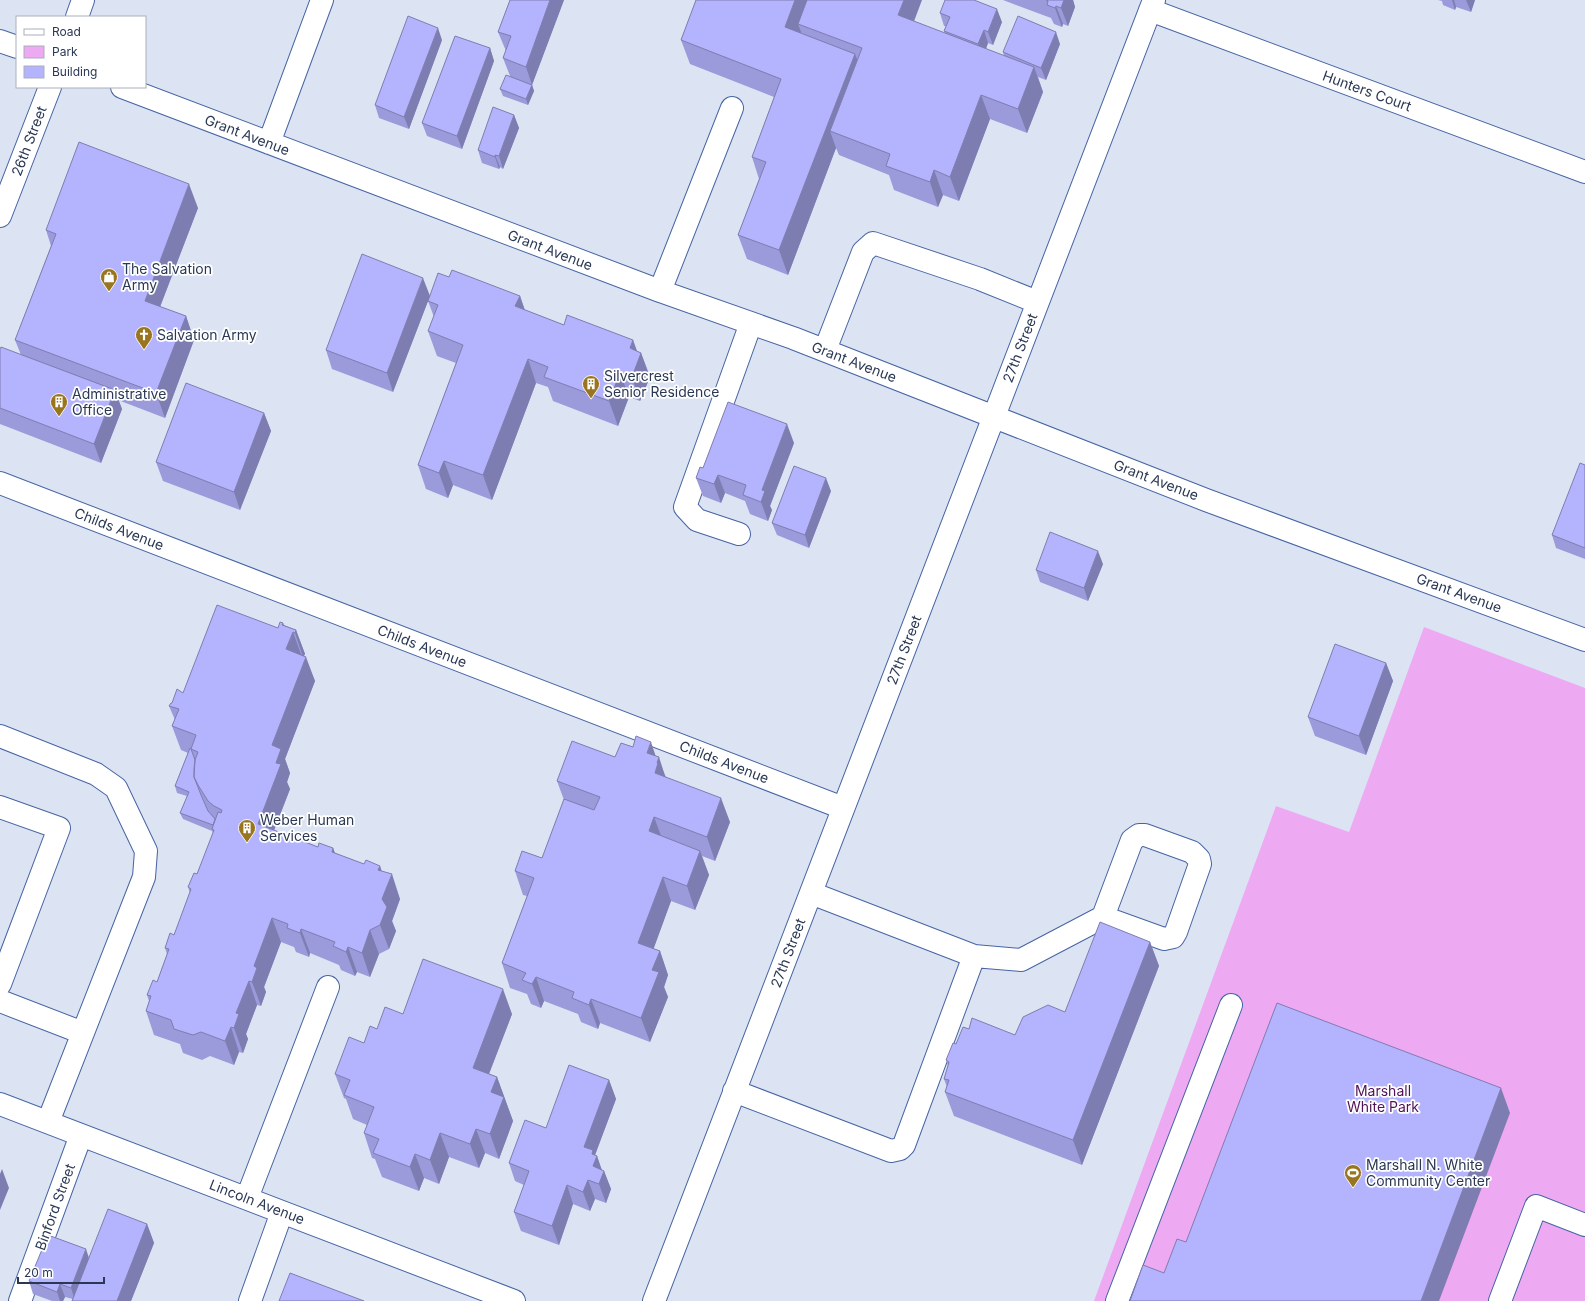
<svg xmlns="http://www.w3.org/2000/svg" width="1585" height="1301" font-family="Inter,sans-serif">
	<rect width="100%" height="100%" fill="#dce4f3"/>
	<path fill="#eea9f3" d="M1424 627 1585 688V1301H1094L1276 806 1349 832Z"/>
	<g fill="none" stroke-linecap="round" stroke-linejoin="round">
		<defs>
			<path id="minor" d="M1150 10 1585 172
				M77 17 83 0
				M0 41 17 47
				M122 87 660 291 793 338 1206 500 1585 640
				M269 143 322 0
				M0 216 50 87
				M660 291 732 108
				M825 350 863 252 873 243 980 279 1037 302
				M0 483 843 808
				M739 534 697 520 685 507 751 323
				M0 736 96 774 116 788 146 851 144 877 48 1122
				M0 807 59 828 0 984
				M974 956 1021 960 1103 917 1132 840 1139 835H1145L1192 852 1199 859 1200 864 1176 932 1173 937 1164 939 1103 917
				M0 1001 83 1033
				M734 1091 891 1151 900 1149 904 1145 974 956 811 893
				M0 1104 514 1301
				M247 1198 328 987
				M20 1301 81 1135
				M250 1301 282 1212
				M654 1301 1154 0
				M1117 1301 1231 1005
				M1500 1301 1536 1206 1585 1225"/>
		</defs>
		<use href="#minor" stroke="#4664a4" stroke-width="24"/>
		<use href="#minor" stroke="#fff" stroke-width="22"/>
	</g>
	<path fill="#9b9ada" d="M510 0H564L532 85 534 91 528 105 503 96 500 89 510 76 503 58 506 51 498 32Z
		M696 0 914 21 945 34 944 31 946 26H944L940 13 1002 22 993 45 988 43 986 49 1004 56 1003 52 1060 44 1046 80 1038 77 1043 92 1027 133 990 119 959 201 943 195 938 207 894 190 889 175 839 155 836 148 788 275 747 259 738 235 759 179 752 157 774 97 690 64 681 40Z
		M1003 0H1073L1075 7 1068 26 1063 24 1062 27 1054 24 1051 18Z
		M1438 0H1475L1471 12 1456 7 1455 10 1443 5 1442 1Z
		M442 40 409 129 379 118 375 105Z
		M490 48 494 61 462 149 427 136 422 123Z
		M514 115 519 128 503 169 500 167 499 169 482 163 478 150Z
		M198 208 160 307 186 316 194 340 165 418 118 400 122 409 101 463 0 424V349L21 355 15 340 51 246 46 230Z
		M449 277 520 296 525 310 564 325 633 340 637 351 641 353 650 377 640 401 629 397 618 426 553 401 548 387 536 383 492 500 453 485 448 498 426 489 418 465 456 363 437 356 428 331 434 317 428 301 393 392 332 369 326 350 430 296Z
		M264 413 271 431 240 510 163 481 156 462Z
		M794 443 770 506 772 510 768 521 750 514 745 501 725 493 721 503 703 496 696 478Z
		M1585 465V559L1556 548 1552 535Z
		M831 491 809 548 777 535 772 523Z
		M1103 564 1088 601 1040 582 1036 570Z
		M283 623 284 625 296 630 305 654 304 656 315 681 285 759 290 773 287 782 290 789 274 830 318 847 333 848 335 853 364 864 380 866 381 871 400 899 392 921 396 931 389 949 379 954 370 977 357 972 355 976 341 970 339 965 310 953 309 957 296 952 294 947 281 942 264 987 266 992 261 1006 257 1005 246 1034 248 1039 243 1053 239 1052 234 1065 210 1056 202 1060 183 1053 180 1044 154 1035 146 1011 149 1001 147 995 157 982 167 954 165 948 174 935 190 893 188 887 197 874 213 833 212 831 183 819 180 813 187 796 177 793 175 786 188 753 181 750 172 726 175 720 169 706 183 693 278 628Z
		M1386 663 1393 681 1366 755 1315 736 1308 717Z
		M656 756 666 777 730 822 715 861 702 856 709 875 695 910 671 901 653 949 660 951 668 975 664 987 668 997 650 1042 600 1023 598 1029 581 1022 578 1014 544 1001 541 1008 531 1004 527 994 510 988 502 963 527 896 523 895 515 871 542 858 564 800 557 781 615 757Z
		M1150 942 1159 966 1082 1165 954 1116 945 1092 947 1087 944 1079 948 1066 946 1060 956 1044 969 1029 1015 1035 1065 1012Z
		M403 1014H512L489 1074 497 1077 513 1121 499 1159 485 1153 479 1168 449 1157 439 1184 424 1178 419 1191 382 1177 375 1159 372 1158 364 1133 367 1125 353 1119 346 1099 344 1098 335 1074 377 1029Z
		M609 1080 616 1099 595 1155 597 1156 602 1170 604 1171 611 1189 606 1203 595 1199 590 1211 573 1204 559 1245 521 1231 514 1212 524 1185 515 1181 509 1163 546 1128Z
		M147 1224 154 1243 131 1301H72L73 1299 65 1297 63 1301H52L33 1294 29 1281 89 1258Z"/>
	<path fill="#7e7db1" d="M550 0H564L532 85 526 67Z
		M795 0H808L798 24 801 32 793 51 785 27Z
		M904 0H922L907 40 898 15Z
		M1064 0H1073L1075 7 1068 26 1061 8Z
		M1452 0H1454L1456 7 1455 10Z
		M1466 0H1475L1471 12Z
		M1056 6 1063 24 1062 27 1055 8Z
		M997 9 1002 22 993 45 988 32Z
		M438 28 442 40 409 129 404 117Z
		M984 30 988 43 983 57 978 44Z
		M1056 32 1060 44 1046 80 1041 68Z
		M490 48 494 61 462 149 457 136Z
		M855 54 864 78 830 131 836 148 788 275 779 250Z
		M1034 67 1043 92 1027 133 1018 109Z
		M532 85 534 91 528 105 526 99Z
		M981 95 990 119 959 201 950 177Z
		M514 115 519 128 503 169 499 156Z
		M495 155 500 167 499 169 495 157Z
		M934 170 943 195 938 207 930 182Z
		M189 184 198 208 153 325 145 301Z
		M423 278 430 296 393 392 387 373Z
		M520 296 528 320 515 306Z
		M186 316 194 340 165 418 156 393Z
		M633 340 639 357 641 353 650 377 640 401 632 377 630 348Z
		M528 359 536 383 492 500 483 475Z
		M620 373 629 397 618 426 609 401Z
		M115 390 122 409 101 463 94 444Z
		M264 413 271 431 240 510 234 492Z
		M787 424 794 443 770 506 772 510 768 521 761 502 762 490Z
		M444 461 453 485 448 498 439 473Z
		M718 475 725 493 721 503 714 484Z
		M826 478 831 491 809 548 805 535Z
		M1098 551 1103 564 1088 601 1084 588Z
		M283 623 290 641 293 632 302 657 286 649 282 625Z
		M296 630 305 654 303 657 295 633Z
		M306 657 315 681 285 759 290 773 287 782 290 789 267 849 258 824 272 745Z
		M1386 663 1393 681 1366 755 1359 736Z
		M651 742 657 760 659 757 667 782 664 797 647 753Z
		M721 798 730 822 715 861 707 837Z
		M654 817 663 841 649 831Z
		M333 848 342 872 332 852Z
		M700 851 709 875 695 910 687 886Z
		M380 866 387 886 392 874 400 899 392 921 396 931 389 949 380 925 382 899 378 870Z
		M663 877 671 901 647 967 638 943Z
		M272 918 281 942 264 987 266 992 261 1006 252 982 254 966Z
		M301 929 310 953 309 957 300 933Z
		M370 930 379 954 370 977 362 953Z
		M1150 942 1159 966 1082 1165 1073 1140Z
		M348 947 357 972 355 976 346 952Z
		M660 951 668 975 664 987 668 997 650 1042 641 1018 652 970Z
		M536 977 544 1001 541 1008 532 984Z
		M249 981 257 1005 246 1034 248 1039 243 1053 234 1028 236 1013Z
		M503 989 512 1014 482 1092 473 1068Z
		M591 999 600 1023 598 1029 589 1005Z
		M231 1027 239 1052 234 1065 225 1041Z
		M497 1077 513 1121 499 1159 490 1134 491 1092Z
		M609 1080 616 1099 595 1155 597 1156 603 1174 604 1171 611 1189 606 1203 599 1184 584 1147Z
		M1501 1088 1510 1113 1439 1301H1421Z
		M476 1129 485 1153 479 1168 470 1144Z
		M440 1133 449 1157 439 1184 430 1160Z
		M415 1154 424 1178 419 1191 410 1167Z
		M2 1169 9 1188 0 1210V1174Z
		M588 1180 595 1199 590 1211 583 1192Z
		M567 1185 573 1204 559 1245 552 1226Z
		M147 1224 154 1243 131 1301H117Z
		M86 1249 90 1261 75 1300 71 1288Z
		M60 1284 65 1297 63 1301H60L57 1292Z"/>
	<path fill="#b4b3fd" stroke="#7e7db1" d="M510 0H550L526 67 503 58 511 36 498 32Z
		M696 0H795L785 27 855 54 779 250 738 235 766 162 752 157 781 79 681 40Z
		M807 0H904L898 15 1034 67 1018 109 981 95 950 177 934 170 930 182 886 166 890 154 830 131 862 48 798 24Z
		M945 0H974L997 9 988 32 984 30 978 44 944 31 950 17 940 13Z
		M1046 0H1064L1061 8 1056 6 1055 8 1047 5 1048 1Z
		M408 16 438 28 404 117 375 105Z
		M1018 16 1056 32 1041 68 1003 52Z
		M455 36 490 48 457 136 422 123Z
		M506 75 532 85 526 99 500 89Z
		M493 107 514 115 499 156 495 155V157L478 150Z
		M79 142 189 184 145 301 186 316 156 393 15 340 56 234 46 230Z
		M362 254 423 278 387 373 326 350Z
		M452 270 520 296 515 306 564 325 567 315 633 340 630 348 641 353 632 377 620 373 609 401 544 377 548 367 528 359 483 475 444 461 439 473 418 465 463 345 428 331 438 305 428 301 438 273 449 277Z
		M1 347 115 390 94 444 0 408V349Z
		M186 383 264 413 234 492 156 462Z
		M728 402 787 424 762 490 765 491 761 502 743 495 746 485 718 475 714 484 696 478 700 467 703 468Z
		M1580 463 1585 465V548L1552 535Z
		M794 466 826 478 805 535 772 523Z
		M1050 532 1098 551 1084 588 1036 570Z
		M217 605 278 628 280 622 283 623 282 625 296 630 295 633 293 632 286 649 306 657 272 745 281 749 276 763 281 764 258 824 318 847 319 843 333 848 332 852 364 864 366 860 380 866 378 870 392 874 382 899 387 907 380 925 370 930 362 953 348 947 346 952 333 946 335 942 301 929 300 933 287 928 288 924 272 918 254 966 257 968 252 982 249 981 236 1013 239 1014 234 1028 231 1027 225 1041 201 1032 193 1035 174 1029 171 1020 146 1011 151 996 147 995 153 980 157 982 169 949 165 948 170 933 174 935 191 889 188 887 194 873 197 874 214 830 212 829 218 812 221 813 222 810 214 806 208 801 198 785 194 777V769L195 760 198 752 191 749 196 735 172 726 179 709 169 706 171 703H172L177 689 183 693Z
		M1335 644 1386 663 1359 736 1308 717Z
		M636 736 651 742 647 753 659 757 657 763H658L655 773 721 798 707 837 654 817 649 831 700 851 687 886 663 877 638 943 660 951 652 970 659 972 641 1018 591 999 589 1005 572 998 574 992 536 977 532 984 522 980 526 973 502 963 534 878 515 871 522 851 542 858 564 799 594 810 600 797 557 781 572 741 615 757 621 743 633 747Z
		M190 748 191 749 195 760 194 777 201 795 208 811 215 819 213 825 180 813 189 792 175 786Z
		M1100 922 1150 942 1073 1140 945 1092 949 1080 944 1079 949 1062 946 1060 953 1043 956 1044 963 1027 969 1029 972 1018 1015 1035 1023 1017 1048 1005 1065 1012Z
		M423 959 503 989 473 1068 497 1077 491 1092 504 1097 490 1134 476 1129 470 1144 440 1133 430 1160 415 1154 410 1167 373 1153 379 1139 364 1133 374 1107 344 1095 350 1080 335 1074 349 1037 364 1043 370 1026 377 1029 385 1007 403 1014Z
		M1277 1003 1501 1088 1421 1301H1130L1143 1265 1164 1273 1177 1239 1186 1242Z
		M569 1065 609 1080 584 1147 593 1150 592 1154 597 1156 593 1166 604 1171 599 1184 588 1180 583 1192 567 1185 552 1226 514 1212 529 1171 509 1163 525 1120 546 1128Z
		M108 1209 147 1224 117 1301H72Z
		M48 1235 86 1249 71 1288 60 1284 57 1292 29 1281Z
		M290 1273 364 1301H279Z"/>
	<defs>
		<symbol id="shop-pin" viewBox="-11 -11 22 30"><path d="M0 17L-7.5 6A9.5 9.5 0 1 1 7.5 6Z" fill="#99751f" stroke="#fff"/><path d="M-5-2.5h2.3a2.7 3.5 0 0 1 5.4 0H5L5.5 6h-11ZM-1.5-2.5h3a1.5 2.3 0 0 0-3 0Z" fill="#fff"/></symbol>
		<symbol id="church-pin" viewBox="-11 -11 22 30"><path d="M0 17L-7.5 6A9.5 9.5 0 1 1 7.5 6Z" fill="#99751f" stroke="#fff"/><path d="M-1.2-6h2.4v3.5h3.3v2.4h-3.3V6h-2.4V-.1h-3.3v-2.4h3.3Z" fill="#fff"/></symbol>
		<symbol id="building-pin" viewBox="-11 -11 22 30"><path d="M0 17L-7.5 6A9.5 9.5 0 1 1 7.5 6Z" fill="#99751f" stroke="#fff"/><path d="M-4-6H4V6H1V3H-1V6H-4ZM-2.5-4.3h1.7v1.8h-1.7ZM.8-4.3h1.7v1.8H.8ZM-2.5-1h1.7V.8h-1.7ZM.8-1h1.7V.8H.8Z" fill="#fff"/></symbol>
		<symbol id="stadium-pin" viewBox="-11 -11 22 30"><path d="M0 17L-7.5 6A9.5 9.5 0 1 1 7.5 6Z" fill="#99751f" stroke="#fff"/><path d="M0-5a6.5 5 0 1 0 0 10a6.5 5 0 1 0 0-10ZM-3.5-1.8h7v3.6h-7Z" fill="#fff"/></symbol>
	</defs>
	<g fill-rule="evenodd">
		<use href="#shop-pin" x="99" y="267" width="20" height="27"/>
		<use href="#church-pin" x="134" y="325" width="20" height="27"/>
		<use href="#building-pin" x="581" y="374" width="20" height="27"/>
		<use href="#building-pin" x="49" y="392" width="20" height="27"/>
		<use href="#building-pin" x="237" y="818" width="20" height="27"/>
		<use href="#stadium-pin" x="1343" y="1163" width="20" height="27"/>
	</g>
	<g text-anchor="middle" stroke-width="3.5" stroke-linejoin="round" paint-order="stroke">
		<g font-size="14" fill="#2a3854" stroke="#fff">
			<text transform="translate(1367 91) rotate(20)" y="5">Hunters Court</text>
			<text transform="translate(247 135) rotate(21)" y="5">Grant Avenue</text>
			<text transform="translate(29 141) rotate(-69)" y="5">26th Street</text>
			<text transform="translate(550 250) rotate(21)" y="5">Grant Avenue</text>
			<text transform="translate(1020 348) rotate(-69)" y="5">27th Street</text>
			<text transform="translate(854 362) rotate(21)" y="5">Grant Avenue</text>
			<text transform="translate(1156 480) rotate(21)" y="5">Grant Avenue</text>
			<text transform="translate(119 529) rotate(21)" y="5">Childs Avenue</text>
			<text transform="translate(1459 593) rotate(20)" y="5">Grant Avenue</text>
			<text transform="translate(422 646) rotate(21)" y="5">Childs Avenue</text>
			<text transform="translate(904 650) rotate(-69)" y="5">27th Street</text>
			<text transform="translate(724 762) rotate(21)" y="5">Childs Avenue</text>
			<text transform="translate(788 953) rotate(-69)" y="5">27th Street</text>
			<text transform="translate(257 1202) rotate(21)" y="5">Lincoln Avenue</text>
			<text transform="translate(55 1207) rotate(-70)" y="5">Binford Street</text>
		</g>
		<g font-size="14" fill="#2a3854" stroke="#fff" text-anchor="start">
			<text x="122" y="274">The Salvation<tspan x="122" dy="16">Army</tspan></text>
			<text x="157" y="340">Salvation Army</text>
			<text x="604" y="381">Silvercrest<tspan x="604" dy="16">Senior Residence</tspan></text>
			<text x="72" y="399">Administrative<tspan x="72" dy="16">Office</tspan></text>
			<text x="260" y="825">Weber Human<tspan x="260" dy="16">Services</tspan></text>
			<text x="1366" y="1170">Marshall N. White<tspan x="1366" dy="16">Community Center</tspan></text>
		</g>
		<g font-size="14" fill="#511257" stroke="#fff">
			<text x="1383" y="1096">Marshall<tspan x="1383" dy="16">White Park</tspan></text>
		</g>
	</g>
	<rect x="16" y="16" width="130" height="72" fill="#ffffff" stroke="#aaafbb"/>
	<rect x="24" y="29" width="20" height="6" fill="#ffffff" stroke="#aaafbb"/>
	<text x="52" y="36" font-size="12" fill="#2a3854">Road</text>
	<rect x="24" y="46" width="20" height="12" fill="#eea9f3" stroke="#aaafbb"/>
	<text x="52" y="56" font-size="12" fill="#2a3854">Park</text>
	<rect x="24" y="66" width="20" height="12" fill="#b4b3fd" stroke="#aaafbb"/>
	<text x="52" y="76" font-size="12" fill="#2a3854">Building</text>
	<path d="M18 1277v6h86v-6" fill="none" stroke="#2a3854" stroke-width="2"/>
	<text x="24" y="1277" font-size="12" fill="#2a3854" stroke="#ffffff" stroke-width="3" paint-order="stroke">20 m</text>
</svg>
